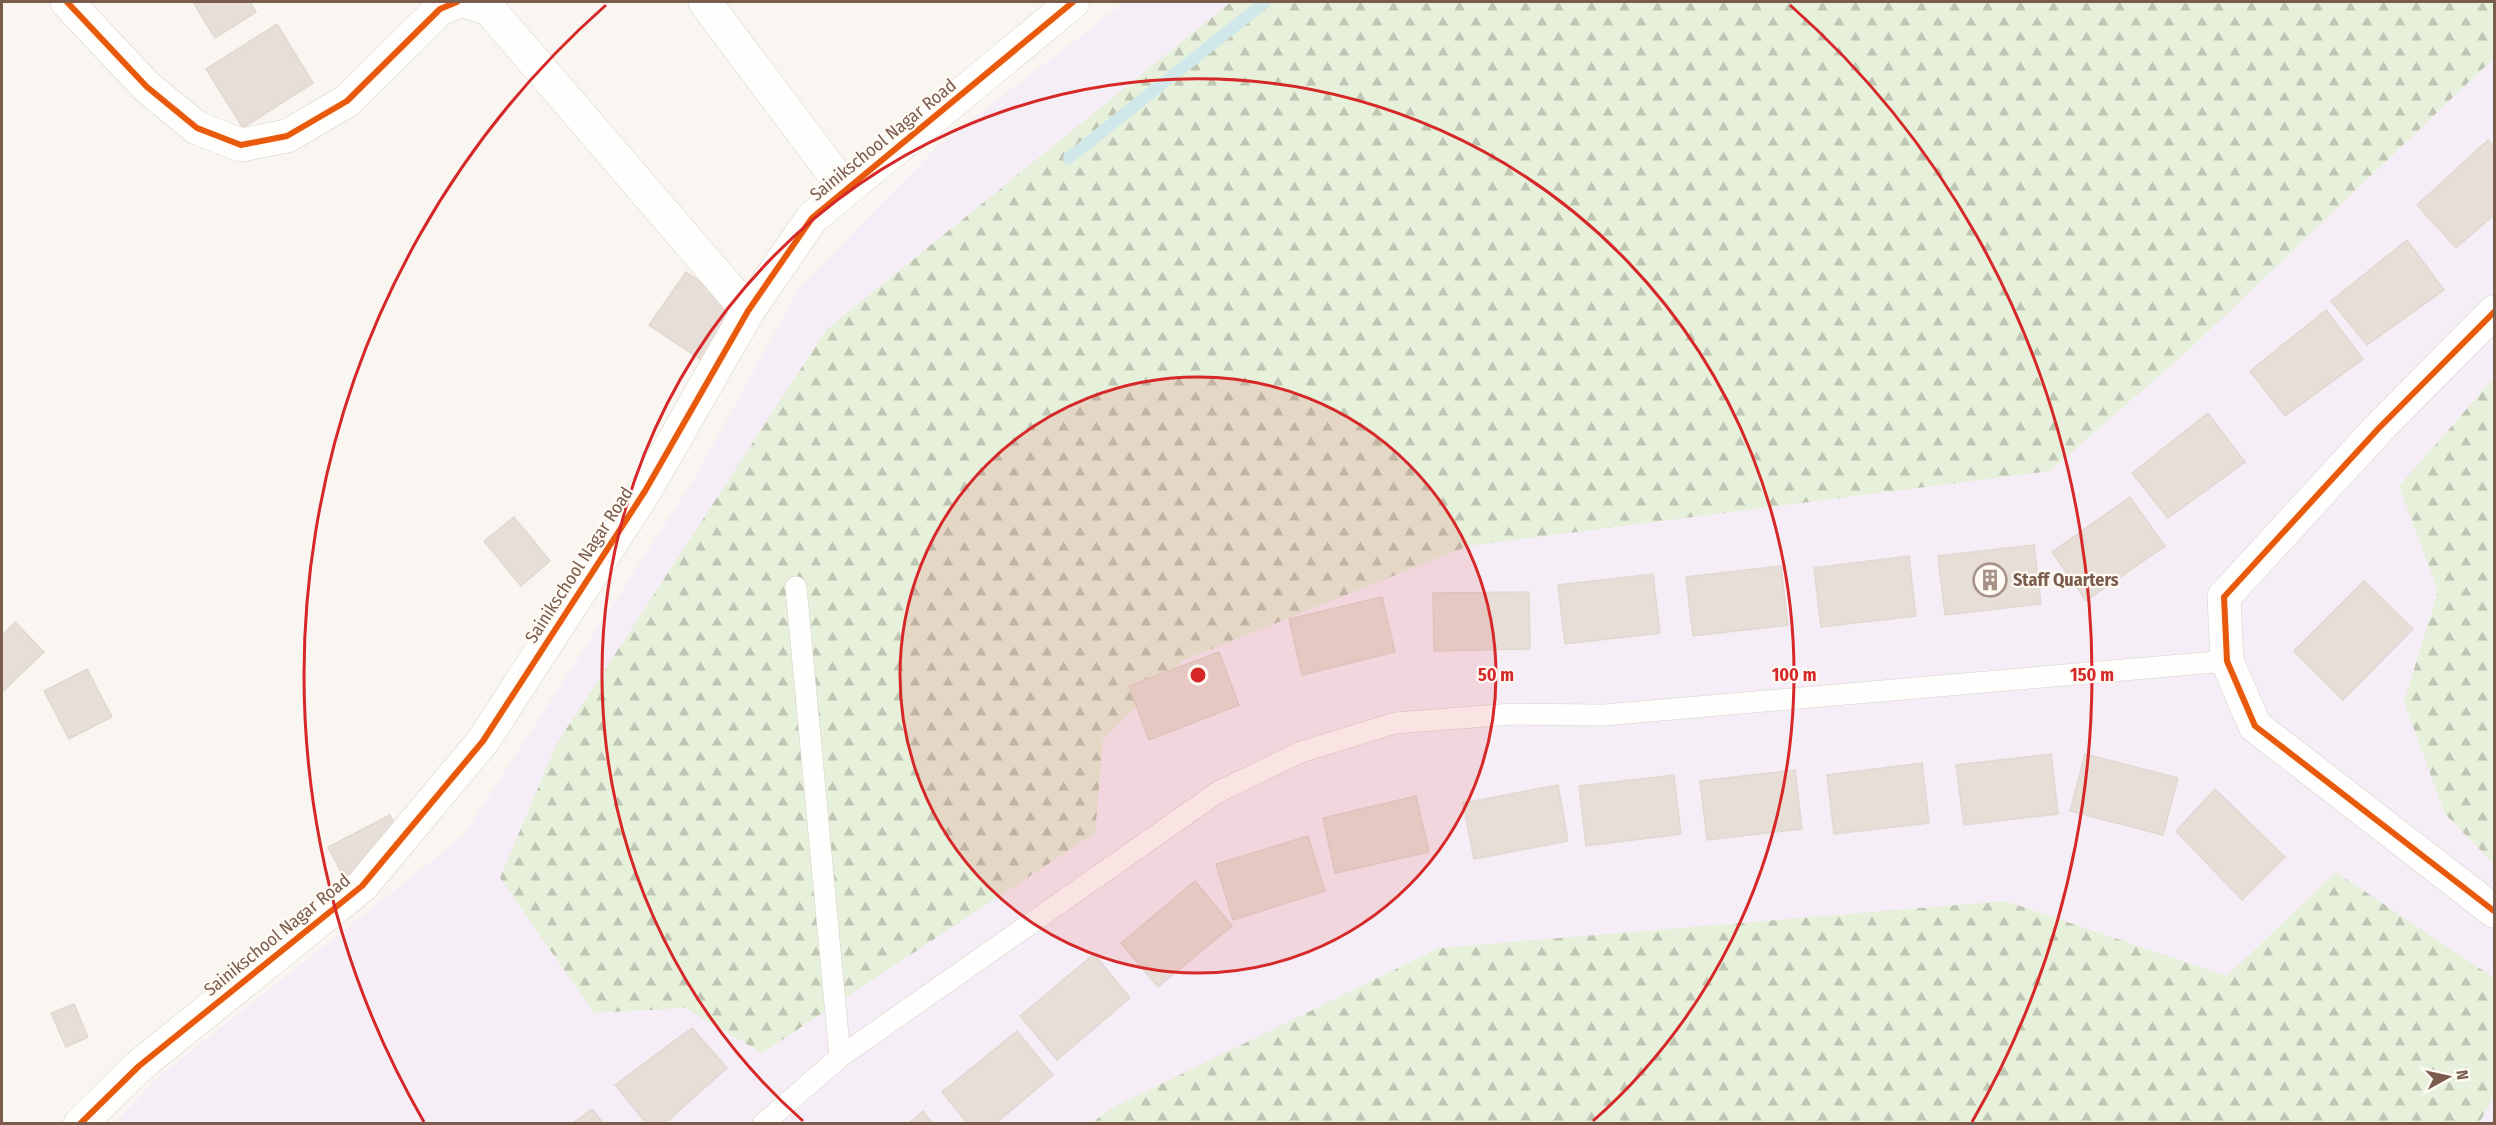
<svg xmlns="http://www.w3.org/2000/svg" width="2496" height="1125" font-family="'Fira Sans Condensed',sans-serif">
	<defs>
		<pattern id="forest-firs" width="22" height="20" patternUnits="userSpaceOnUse" patternTransform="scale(1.5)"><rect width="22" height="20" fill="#e7f0db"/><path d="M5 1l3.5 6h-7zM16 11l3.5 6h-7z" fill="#c0c6b4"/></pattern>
	</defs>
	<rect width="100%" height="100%" fill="#f9f5f0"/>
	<path fill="#f6eef6" d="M1125 2H2494V1123L114 1124 158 1077 463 836 696 476 799 288 941 143Z"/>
	<path fill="url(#forest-firs)" d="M1231 2H2494V58L2191 348 2050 471 1468 546 1184 660 1103 739 1095 833 762 1053 685 1008 594 1013 500 878 556 745 826 330Z
		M2494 378V864L2445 814 2404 702 2438 591 2399 486Z
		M2336 872 2494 978V1096L2479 1123H1092L1112 1108 1439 948 2005 901 2227 976Z"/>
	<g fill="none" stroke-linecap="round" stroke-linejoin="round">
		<path stroke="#d0e8ea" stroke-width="12" d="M1069 158 1265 2"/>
	</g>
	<path fill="#e6ded7" stroke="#e2d8d2" stroke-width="1.5" d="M193 2H250L256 12 215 38Z
		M277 24 313 83 243 128 206 69Z
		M2488 140 2494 147V215L2456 248 2417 205Z
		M2407 240 2444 290 2367 345 2331 301Z
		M686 272 743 310 707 364 649 325Z
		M2326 310 2363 359 2285 416 2250 371Z
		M2208 413 2245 462 2168 518 2132 473Z
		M2130 497 2165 546 2086 601 2052 552Z
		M514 517 550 561 521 586 484 541Z
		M2034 545 2041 604 1945 615 1938 556Z
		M1909 556 1916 616 1821 627 1814 568Z
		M1781 566 1788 625 1693 636 1686 577Z
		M1653 574 1660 633 1565 644 1558 585Z
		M2364 581 2413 629 2343 700 2294 651Z
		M1529 592 1530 649 1434 651 1433 593Z
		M1382 597 1395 652 1302 675 1289 619Z
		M15 622 44 652 2 692V636Z
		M1219 652 1239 705 1149 740 1129 686Z
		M87 669 112 717 69 739 44 691Z
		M2051 754 2058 814 1964 825 1956 765Z
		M2085 754 2178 778 2163 835 2070 811Z
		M1922 763 1929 823 1834 834 1827 775Z
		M1795 770 1802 829 1707 840 1700 781Z
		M1674 775 1681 834 1586 846 1579 786Z
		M1558 785 1568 841 1474 859 1463 803Z
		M2215 789 2285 857 2242 900 2176 831Z
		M1416 796 1429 852 1335 873 1323 818Z
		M390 815 411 854 349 887 328 847Z
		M1308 836 1325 891 1233 920 1216 864Z
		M1195 881 1232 926 1158 987 1121 943Z
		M1094 954 1130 998 1057 1060 1020 1016Z
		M74 1004 88 1037 66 1047 51 1013Z
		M692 1028 727 1068 664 1124H647L615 1085Z
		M1017 1031 1053 1075 995 1124H968L942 1092Z
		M592 1109 604 1124H572Z
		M923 1111 933 1124H908Z"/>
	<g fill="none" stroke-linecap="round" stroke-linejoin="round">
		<defs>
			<path id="lane" d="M796 587 840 1057
				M763 1124 840 1057 1218 792 1301 752 1395 723 1512 714 1604 715 2227 661"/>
			<path id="street" d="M67 2 147 87 197 128 241 145 287 136 347 101 440 9 457 2
				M466 2 489 9 748 311
				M705 2 846 190
				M2494 312 2378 429 2224 597 2227 661 2255 726 2494 911
				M80 1124 139 1066 362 886 483 741 645 491 748 311 812 218 1073 2"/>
		</defs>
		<use href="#lane" stroke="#d7d1cb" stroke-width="22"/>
		<use href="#street" stroke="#d7d1cb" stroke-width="34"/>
		<use href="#lane" stroke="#fefefd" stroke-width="21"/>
		<use href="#street" stroke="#fefefd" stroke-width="33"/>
		<defs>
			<path id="cycleway" d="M67 2 147 87 197 128 241 145 287 136 347 101 440 9 457 2
				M2494 312 2378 429 2224 597 2227 661 2255 726 2494 911
				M80 1124 139 1066 362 886 483 741 645 491 748 311 812 218 1073 2"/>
		</defs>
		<use href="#cycleway" stroke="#fffaf3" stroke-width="10"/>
		<use href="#cycleway" stroke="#e8590c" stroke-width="6"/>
	</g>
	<circle cx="1198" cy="675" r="298" fill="#d62828" fill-opacity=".12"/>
	<g fill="none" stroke="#d62828" stroke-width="3">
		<circle cx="1198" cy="675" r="298"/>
		<path d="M803 1121A596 596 0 1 1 1593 1121"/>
		<path d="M424 1122A894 894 0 0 1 606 5M1790 5A894 894 0 0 1 1972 1122"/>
	</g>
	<defs>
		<symbol id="building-ring" viewBox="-11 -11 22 22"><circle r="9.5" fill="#fffaf3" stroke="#a69286" stroke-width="1.5"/><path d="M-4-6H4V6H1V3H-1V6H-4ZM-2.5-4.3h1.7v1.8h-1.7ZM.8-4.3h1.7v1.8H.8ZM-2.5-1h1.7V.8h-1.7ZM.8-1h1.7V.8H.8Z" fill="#a69286"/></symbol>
	</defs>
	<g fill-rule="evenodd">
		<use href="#building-ring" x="1971" y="561" width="38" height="38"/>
	</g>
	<g text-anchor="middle" stroke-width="4.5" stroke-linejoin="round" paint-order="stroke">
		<g font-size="18" fill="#7a5c4d" stroke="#fffaf3">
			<text transform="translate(883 140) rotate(-39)" y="6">Sainikschool Nagar Road</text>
			<text transform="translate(579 565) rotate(-57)" y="6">Sainikschool Nagar Road</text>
			<text transform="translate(277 935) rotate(-39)" y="6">Sainikschool Nagar Road</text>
		</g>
		<g font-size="18" font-weight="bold" fill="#7a5c4d" stroke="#fffaf3" text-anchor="start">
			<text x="2013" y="586">Staff Quarters</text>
		</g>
	</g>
	<circle cx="1198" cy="675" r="9" fill="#d62828" stroke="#fffaf3" stroke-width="3"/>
	<g font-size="18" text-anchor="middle" font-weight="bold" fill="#d62828" stroke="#fffaf3" stroke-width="4.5" stroke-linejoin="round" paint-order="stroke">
		<text x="1496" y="681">50 m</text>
		<text x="1794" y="681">100 m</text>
		<text x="2092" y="681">150 m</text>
	</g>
	<rect width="2496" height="1125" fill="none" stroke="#7a5c4d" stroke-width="6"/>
	<g transform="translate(2448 1077) rotate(82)" stroke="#fffaf3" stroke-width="4.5" paint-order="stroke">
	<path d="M0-4.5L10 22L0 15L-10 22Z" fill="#7a5c4d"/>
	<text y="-9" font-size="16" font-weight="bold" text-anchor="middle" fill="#7a5c4d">N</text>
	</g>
</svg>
